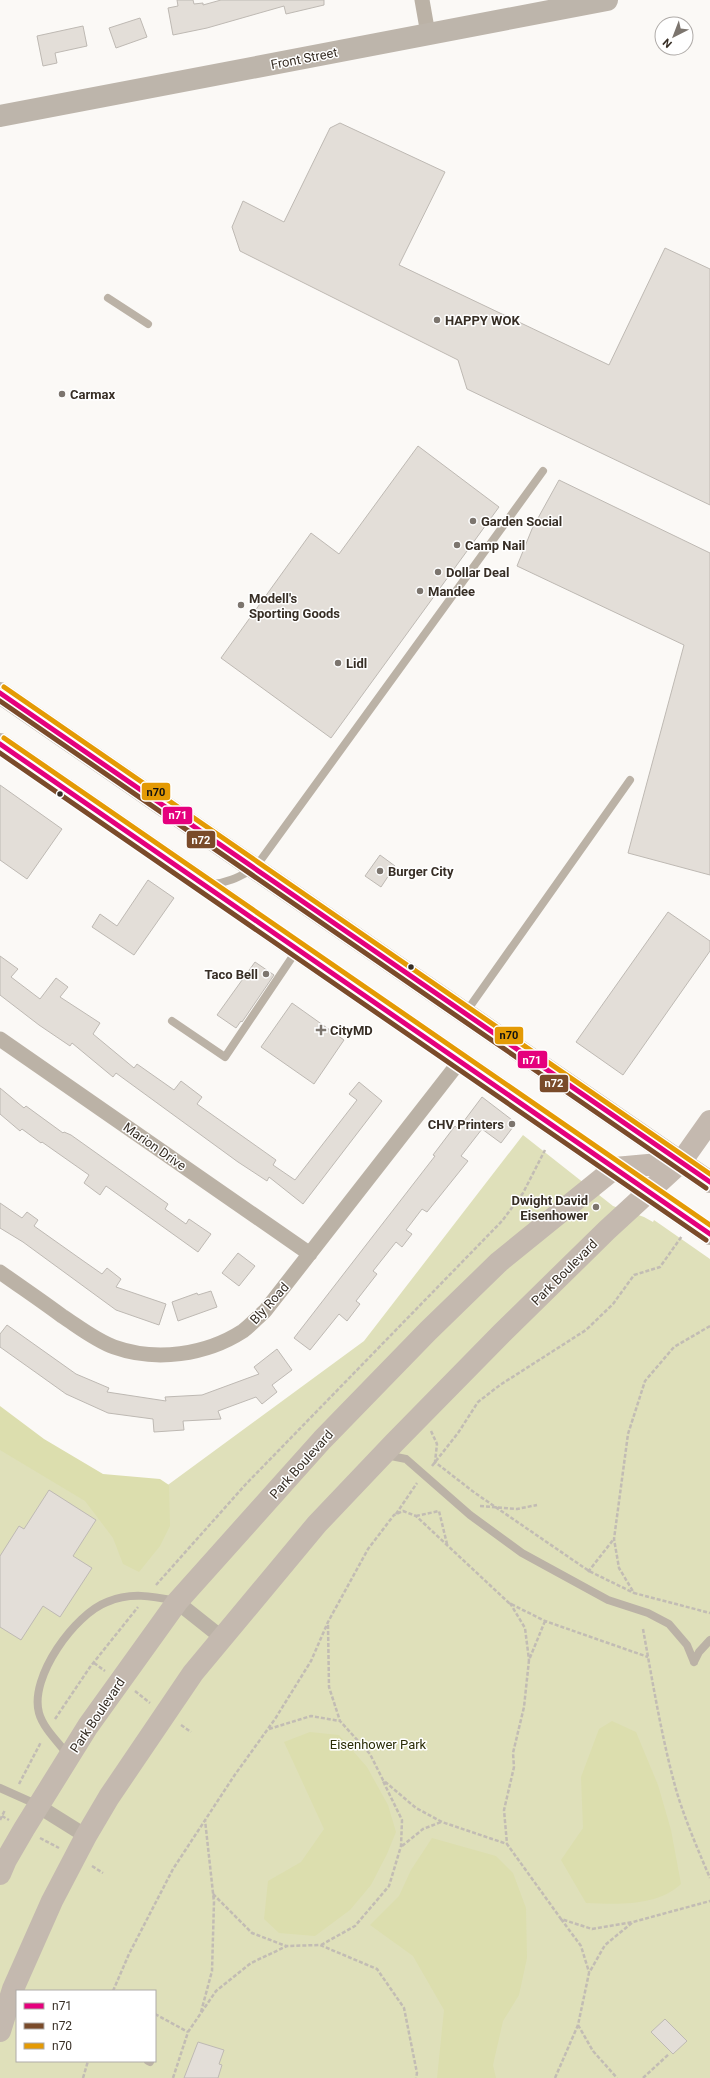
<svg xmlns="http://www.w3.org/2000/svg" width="710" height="2078" font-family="Roboto,sans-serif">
	<rect width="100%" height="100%" fill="#fbf9f6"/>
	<path fill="#dfe0ba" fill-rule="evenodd" d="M523 1135 613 1206 644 1217 653 1222 654 1220 710 1259V2078H0V1414L131 1512 364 1341ZM17 1991H155V2061H17Z"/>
	<path fill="#dcdeae" d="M0 1406 44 1439 103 1474 160 1479 169 1485 170 1526 160 1546 139 1572 123 1564 113 1538 85 1501 0 1450Z
		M612 1721 636 1732 658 1785 671 1830 681 1884C656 1907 618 1904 586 1903L561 1860 583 1828 581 1777 599 1729Z
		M310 1732 339 1735 367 1767 388 1805 396 1832 387 1854 371 1885 350 1910 315 1936 279 1933 264 1919 268 1881 301 1862 324 1829 284 1742Z
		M432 1838 496 1856 513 1873 526 1908 527 1958 519 1995 503 2021 493 2065 496 2078H437L444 2010 413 1956 370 1925 399 1896 411 1870Z"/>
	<path fill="#e3ded8" stroke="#beb9b3" d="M177 0H193L194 4 203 3V5L221 0H324V5L286 14 284 6 207 28 173 35 168 8 178 6Z
		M140 18 147 37 116 48 109 28Z
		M83 26 87 46 55 53 57 63 43 66 37 36Z
		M340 123 445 172 399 265 609 365 665 248 710 269V505L467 389 458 360 240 251 232 227 243 201 284 222 330 128Z
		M418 446 499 507 331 738 221 658 311 533 339 554Z
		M559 480 710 553V875L628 853 684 645 517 566 532 529Z
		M0 785 62 829 27 879 0 860Z
		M380 855 395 866 381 887 365 876Z
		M148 880 174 898 134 955 92 927 100 914 117 926Z
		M668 912 710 941V951L623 1075 576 1042Z
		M0 956 18 969 11 977 40 999 56 978 68 987 60 997 100 1023 93 1034 134 1068 137 1064 174 1090 181 1081 202 1097 197 1104 276 1160 273 1165 295 1180 357 1100 349 1094 359 1082 382 1101 303 1204 269 1177 267 1181 238 1162 116 1073 113 1077 72 1043 70 1046 39 1025 0 995Z
		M255 962 274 975 242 1022 241 1021 236 1028 217 1015Z
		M292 1003 344 1040 314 1084 261 1047Z
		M0 1088 24 1108 26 1106 63 1133 64 1132 71 1135 168 1204 165 1209 186 1224 189 1219 211 1234 198 1252 106 1186 100 1195 84 1183 89 1175 42 1142 41 1143 22 1129 20 1131 0 1114Z
		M482 1097 516 1123 501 1143 482 1129 461 1156 468 1161 427 1212 422 1209 406 1230 412 1234 402 1247 396 1242 373 1271 377 1274 356 1301 360 1304 347 1321 339 1314 310 1350 294 1338 435 1156 433 1155 455 1126 458 1129Z
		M0 1203 22 1218 27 1212 38 1220 34 1226 82 1260 102 1274 107 1268 121 1279 116 1287 166 1304 159 1325 116 1310 23 1242 0 1228Z
		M238 1253 255 1266 239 1286 222 1273Z
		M211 1291 217 1307 178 1321 172 1302 197 1293 198 1295Z
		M7 1325 76 1374 109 1388 107 1392 166 1401 165 1397 202 1395 259 1374 254 1367 277 1349 292 1370 272 1385 277 1392 262 1404 256 1397 218 1411 221 1419 183 1421 184 1430 154 1432 153 1419 108 1413 66 1394 38 1374 0 1347V1334Z
		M49 1490 96 1520 73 1556 92 1568 60 1617 43 1606 21 1640 0 1627V1556L19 1526 24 1529Z
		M665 2019 687 2041 673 2054 651 2032Z
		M198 2042 224 2050 219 2064 222 2065 218 2078H184Z"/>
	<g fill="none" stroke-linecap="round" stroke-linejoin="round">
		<path stroke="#c2bcb4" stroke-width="2.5" stroke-dasharray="4 2" stroke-linecap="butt" d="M710 1326 674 1347 645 1381 628 1434 614 1539 619 1568 634 1593 710 1613
			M431 1431 437 1444 435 1462 475 1493 589 1571 634 1593
			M432 1466 458 1433 478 1402 500 1385 586 1330 613 1304 634 1275 660 1267 682 1236
			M480 1506 517 1509 537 1505
			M396 1514 417 1483
			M416 1516 439 1511 447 1544
			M588 1572 613 1540
			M156 1585 246 1484 502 1221 523 1193 545 1150
			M510 1603 525 1628 529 1660
			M545 1621 529 1660 524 1707 513 1753 514 1767 504 1810 507 1844 561 1919 592 1929 633 1922
			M328 1625 329 1687 340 1721 370 1754 383 1780 416 1808 442 1822 507 1844
			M643 1629C653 1684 662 1740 677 1793 686 1822 698 1850 710 1878
			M94 1663 105 1671
			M135 1691 150 1703
			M55 1719 90 1667 138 1607
			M181 1725 191 1732
			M269 1729 311 1716 340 1721
			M19 1784 41 1742
			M2 1816 9 1820
			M0 1820 5 1810
			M40 1838 59 1848
			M402 1846 423 1829 441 1822
			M92 1866 103 1873
			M213 1894 252 1933 286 1946
			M561 1919 581 1946 589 1972
			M321 1945 355 1926 389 1886 401 1846 402 1820 383 1781
			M113 1991 129 1954 173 1869 234 1776 275 1719 311 1661 328 1622 368 1549 394 1515 403 1511 416 1516 509 1603 545 1621 648 1657
			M201 2012 212 1971 214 1902 205 1820
			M155 2014 188 2032
			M578 2025 593 2051 617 2078
			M83 2078 88 2061
			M173 2078 188 2032 216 1991 251 1963 287 1946 320 1945 377 1969 404 2008 417 2073 416 2078
			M555 2078 578 2025 589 1973 605 1945 633 1922 710 1901
			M643 2078 669 2054"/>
		<path stroke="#bbb2a6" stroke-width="8" d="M108 298 148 324
			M212 884C229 883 240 876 255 868L543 471
			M466 1012 630 780
			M172 1021 225 1057 297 950
			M386 1455 406 1459 470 1515 522 1553 608 1600 648 1613 669 1624 687 1645 694 1662
			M694 1662 699 1652 710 1640
			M68 1755C59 1743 43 1728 39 1713 29 1677 75 1614 107 1602 130 1592 152 1596 176 1601
			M0 1788 38 1805
			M148 2061 150 2062"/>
		<path stroke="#bbb2a6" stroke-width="15" d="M422 0 428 34
			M0 1039 310 1254
			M0 1272C21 1287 42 1301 62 1316 79 1327 95 1340 114 1347 156 1362 206 1355 243 1331 251 1325 258 1317 265 1311L460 1061
			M177 1602 221 1637
			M38 1806 86 1836"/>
		<path stroke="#c4b9af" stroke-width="22" d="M0 1874 6 1860 24 1829 88 1726 177 1602 322 1440 428 1331 499 1262 615 1168 681 1162
			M0 2031 13 1989 52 1901 86 1836 109 1797 193 1673 317 1524 394 1443 502 1333 607 1230 681 1162 710 1121"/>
		<path stroke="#bdb5ab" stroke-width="22" d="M0 116 607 0
			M0 693 710 1182
			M0 744 710 1234"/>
		<defs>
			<path id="bus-1" d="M0 693 710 1182
				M0 744 710 1234"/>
			<path id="bus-2" d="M0 701 706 1188
				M0 753 706 1240"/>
			<path id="bus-3" d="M4 687 710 1174
				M4 738 710 1225"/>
		</defs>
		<use href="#bus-1" stroke="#fff" stroke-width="8"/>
		<use href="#bus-2" stroke="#fff" stroke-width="8"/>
		<use href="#bus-3" stroke="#fff" stroke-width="8"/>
		<use href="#bus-1" stroke="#e5007d" stroke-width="5"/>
		<use href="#bus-2" stroke="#7a4b2a" stroke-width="5"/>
		<use href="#bus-3" stroke="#e49a04" stroke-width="5"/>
	</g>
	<g fill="#7c756e" stroke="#fff" stroke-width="1.5">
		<circle cx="437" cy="320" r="4"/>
		<circle cx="62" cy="394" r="4"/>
		<circle cx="473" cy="521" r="4"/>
		<circle cx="457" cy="545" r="4"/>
		<circle cx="438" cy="572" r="4"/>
		<circle cx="420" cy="591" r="4"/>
		<circle cx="241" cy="605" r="4"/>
		<circle cx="338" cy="663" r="4"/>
		<circle cx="380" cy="871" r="4"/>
		<circle cx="266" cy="974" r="4"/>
		<path d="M319 1024h4v4h4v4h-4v4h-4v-4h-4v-4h4z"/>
		<circle cx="512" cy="1124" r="4"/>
		<circle cx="596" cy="1207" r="4"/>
	</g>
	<g fill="#372e25" stroke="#fff" stroke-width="1.5">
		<circle cx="60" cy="794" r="3.5"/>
		<circle cx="411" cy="967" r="3.5"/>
	</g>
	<g text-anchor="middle" stroke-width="3" stroke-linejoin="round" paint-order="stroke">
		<g font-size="13" fill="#372e25" stroke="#fff">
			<text transform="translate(304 58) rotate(-11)" y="5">Front Street</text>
			<text transform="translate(155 1146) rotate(35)" y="5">Marion Drive</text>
			<text transform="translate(564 1272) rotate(-45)" y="5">Park Boulevard</text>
			<text transform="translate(269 1303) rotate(-48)" y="5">Bly Road</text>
			<text transform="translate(301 1464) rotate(-48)" y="5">Park Boulevard</text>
			<text transform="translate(97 1715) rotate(-56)" y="5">Park Boulevard</text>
		</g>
		<g font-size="13" font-weight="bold" fill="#372e25" stroke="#fff" text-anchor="start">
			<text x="445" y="325">HAPPY WOK</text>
			<text x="70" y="399">Carmax</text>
			<text x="481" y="526">Garden Social</text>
			<text x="465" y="550">Camp Nail</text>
			<text x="446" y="577">Dollar Deal</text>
			<text x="428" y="596">Mandee</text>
			<text x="249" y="603">Modell's<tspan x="249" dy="15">Sporting Goods</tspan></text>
			<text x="346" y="668">Lidl</text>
			<text x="388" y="876">Burger City</text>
			<text x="258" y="979" text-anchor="end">Taco Bell</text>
			<text x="330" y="1035">CityMD</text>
			<text x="504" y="1129" text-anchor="end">CHV Printers</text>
			<text x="588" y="1205" text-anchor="end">Dwight David<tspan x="588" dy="15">Eisenhower</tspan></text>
		</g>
		<g font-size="13" fill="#2b2c07" stroke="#fff">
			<text x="378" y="1749">Eisenhower Park</text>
		</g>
	</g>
	<g stroke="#fff" stroke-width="1.5">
		<rect x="141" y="782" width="30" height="19" rx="4" fill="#e49a04"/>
		<rect x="162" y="806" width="31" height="19" rx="4" fill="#e5007d"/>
		<rect x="186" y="830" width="30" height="19" rx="4" fill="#7a4b2a"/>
		<rect x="494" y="1026" width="30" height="19" rx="4" fill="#e49a04"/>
		<rect x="517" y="1050" width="31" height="19" rx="4" fill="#e5007d"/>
		<rect x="539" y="1074" width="30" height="19" rx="4" fill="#7a4b2a"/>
	</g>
	<g font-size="11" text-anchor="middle" font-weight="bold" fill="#fff">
		<text x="178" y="819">n71</text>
		<text x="201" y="844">n72</text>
		<text x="532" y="1064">n71</text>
		<text x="554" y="1087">n72</text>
	</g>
	<g font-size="11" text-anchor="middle" font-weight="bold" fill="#111">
		<text x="156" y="796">n70</text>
		<text x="509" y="1039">n70</text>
	</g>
	<rect x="16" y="1990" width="140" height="72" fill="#ffffff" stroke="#afaba8"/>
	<rect x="24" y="2003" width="20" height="6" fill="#e5007d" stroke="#afaba8"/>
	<text x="52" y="2010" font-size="12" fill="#372e25">n71</text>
	<rect x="24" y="2023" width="20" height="6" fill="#7a4b2a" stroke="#afaba8"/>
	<text x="52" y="2030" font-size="12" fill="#372e25">n72</text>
	<rect x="24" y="2043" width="20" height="6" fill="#e49a04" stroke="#afaba8"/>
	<text x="52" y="2050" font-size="12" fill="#372e25">n70</text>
	<g transform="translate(674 36) rotate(222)"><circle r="19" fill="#ffffff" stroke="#afaba8"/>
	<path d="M0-3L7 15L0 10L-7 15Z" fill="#7c756e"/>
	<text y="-6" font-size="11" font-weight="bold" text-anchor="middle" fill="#372e25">N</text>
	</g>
</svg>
